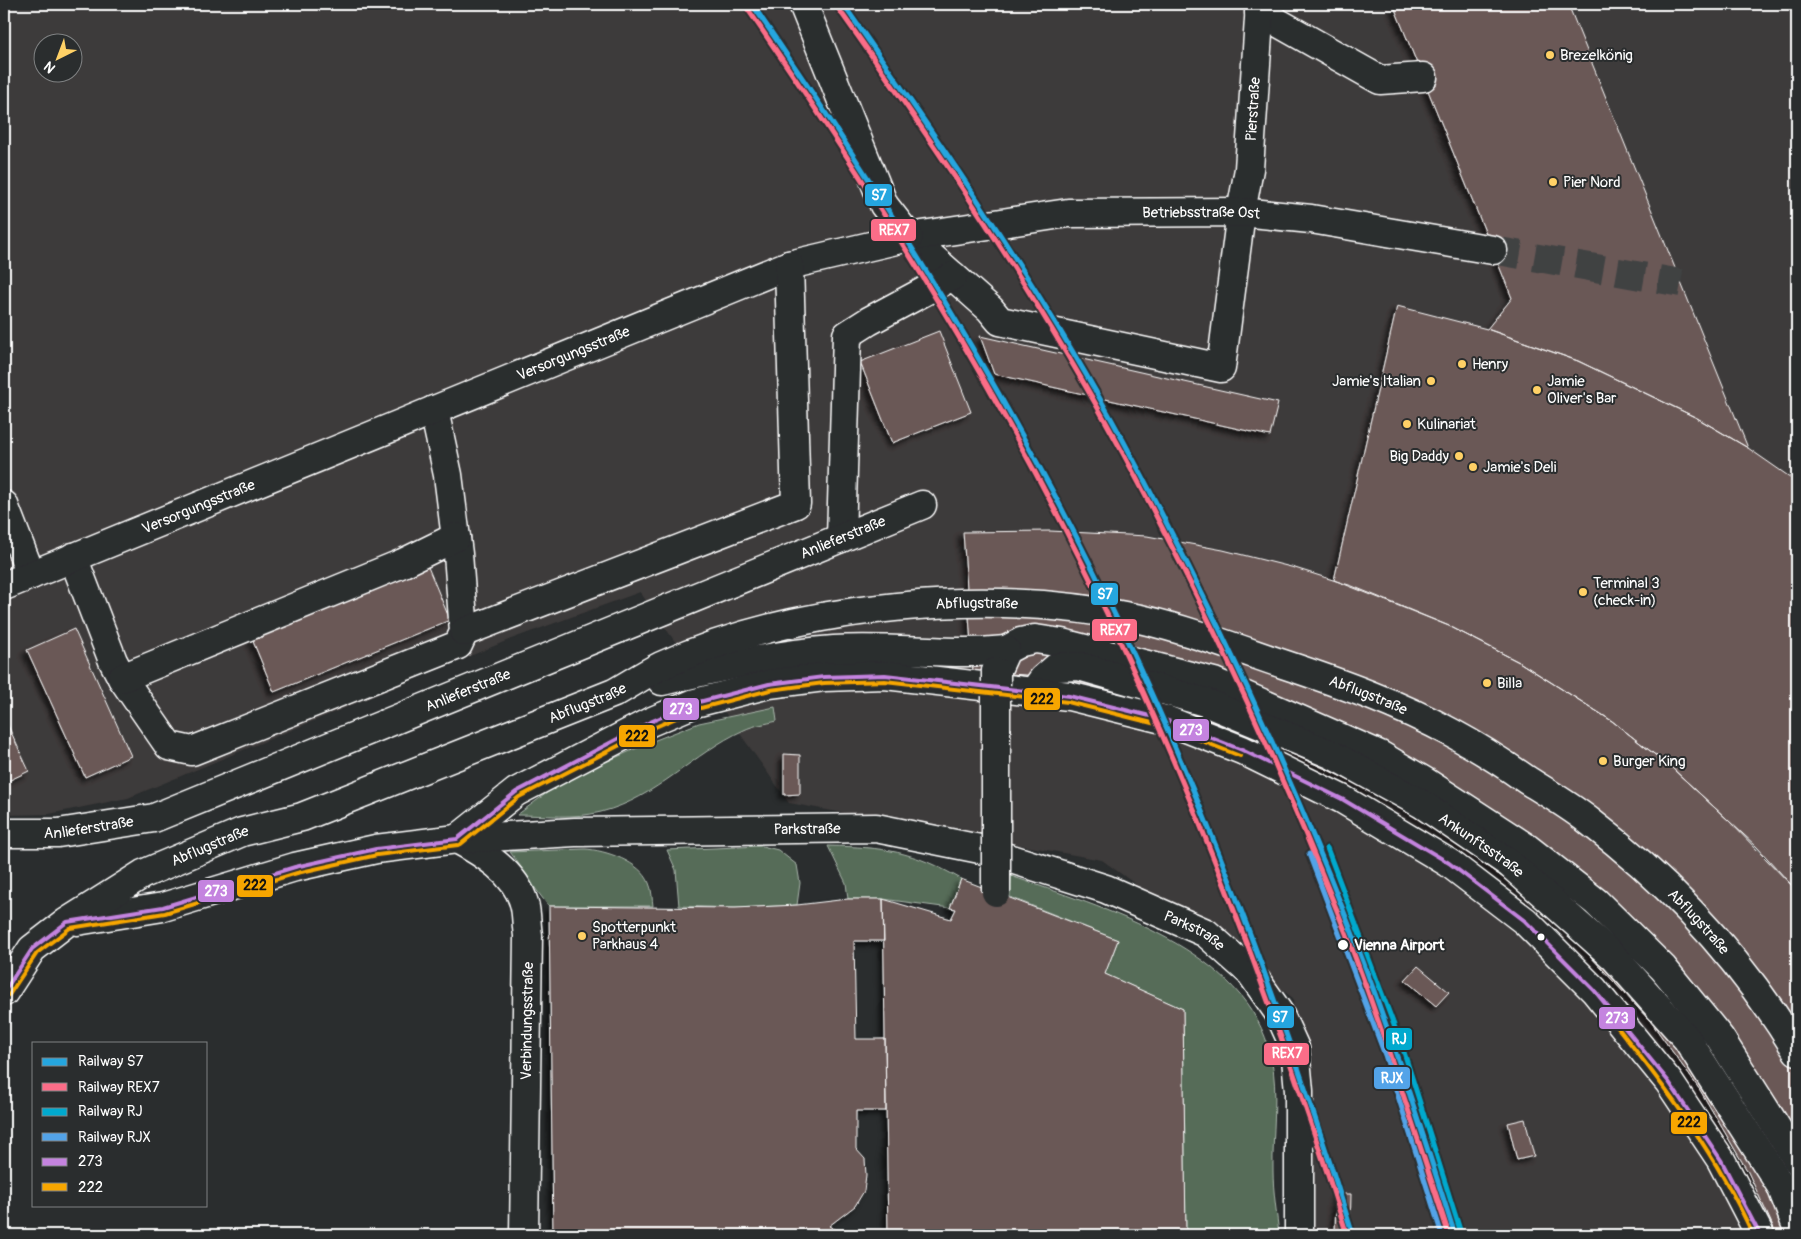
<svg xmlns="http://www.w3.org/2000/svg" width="1801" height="1239" font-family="Pangolin,sans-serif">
	<defs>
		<filter id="shadow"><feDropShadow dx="-4.5" dy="4.5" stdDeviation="2.5" flood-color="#0009"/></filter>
	</defs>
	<rect width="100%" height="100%" fill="#2a2d2e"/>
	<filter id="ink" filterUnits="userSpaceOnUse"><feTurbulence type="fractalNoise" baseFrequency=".02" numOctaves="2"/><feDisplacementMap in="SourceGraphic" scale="10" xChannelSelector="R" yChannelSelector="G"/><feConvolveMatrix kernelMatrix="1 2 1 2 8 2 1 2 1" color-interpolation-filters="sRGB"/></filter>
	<g filter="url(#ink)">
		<path fill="#3e3a3a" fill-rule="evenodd" d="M4 4H1797V1235H1302L1293 998 1102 860 789 803 640 592 511 639 128 798 49 814 4 815ZM42 42H72V72H42Z"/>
		<path fill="#566c58" stroke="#aab6ac" d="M775 707 777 721C766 724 754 725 744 730 693 753 657 798 601 812 574 819 545 815 517 815L563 781 653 741 699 723Z
			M762 846 778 850 797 865 800 883 797 905 735 908 679 906 676 870 667 850Z
			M828 846C885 847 912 851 961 879L950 908 883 899H848L846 883Z
			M585 849C605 850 641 862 649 883 652 889 652 899 653 906H549C534 889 524 870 510 852Z
			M1011 876C1102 908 1248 949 1271 1057 1279 1093 1272 1134 1273 1171 1273 1192 1277 1214 1279 1235H1186L1183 1009 1105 974 1118 940 1010 897Z"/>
		<path fill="#6b5957" stroke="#fff" filter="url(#shadow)" d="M1393 4H1568L1748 448 1697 418 1578 361 1487 329 1512 298Z
			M1397 306 1487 329 1578 361 1697 418 1748 448 1797 482V891L1757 847 1672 768 1612 721 1519 662 1449 626 1334 580Z
			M939 331 971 412 892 443 860 362Z
			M980 336 1278 403 1270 436 994 374Z
			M1050 531 1147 536 1223 550 1295 568 1352 586 1449 626 1519 662 1612 721 1672 768 1728 820 1797 891V1235H1777L1748 1172 1700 1090 1651 1022 1568 932 1519 889 1426 823 1380 796 1328 770 1236 729 1098 689 1026 675 973 672 963 532Z
			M428 567 450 620 274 692 252 639Z
			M74 629 131 756 85 777 27 650Z
			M4 717 29 771 4 783Z
			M784 754 800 755V794L784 795Z
			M961 879 1118 940 1105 974 1183 1009 1186 1235H888L883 899 951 919 956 909 950 908Z
			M848 899H883L884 941H854L856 1039H885L886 1111H856V1149L865 1159 866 1175 864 1191 855 1206 829 1226 844 1235H553L549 906 735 908 797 905Z
			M1418 966 1449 992 1436 1006 1405 980Z
			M1525 1119 1534 1156 1517 1160 1508 1123Z
			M1336 1194H1351L1350 1235H1335Z"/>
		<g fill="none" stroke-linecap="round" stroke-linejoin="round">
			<path stroke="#3f4243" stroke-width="28" stroke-dasharray="28 14" stroke-linecap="butt" d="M1493 250 1681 283"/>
			<defs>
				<g id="minor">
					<path d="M1259 12 1380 80 1423 77"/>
					<path id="s1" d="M909 237 990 309 1000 321 1221 368 1241 212 1249 169 1260 4"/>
					<path id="s2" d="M909 237 1068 213 1241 212 1311 219 1493 250"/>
					<path d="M4 505 31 575"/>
					<path d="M841 538 847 335 869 321 953 276"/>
					<path d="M73 557 113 661 122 678 169 746 192 751 458 645 464 632 458 554 448 475 434 410"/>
					<path id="s3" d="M4 586 789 265 909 237 884 205 803 4"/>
					<path d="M464 632 796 504 789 265"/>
					<path d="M996 672 1006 650 1021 642 1035 639 1062 643 1214 682 1380 755 1424 781 1527 848 1596 902 1663 968 1720 1038 1797 1160"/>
					<path d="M122 678 403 563 456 537"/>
					<path d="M662 681C718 668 776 654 834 650 892 646 949 656 1006 650"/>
					<path id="s4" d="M1033 693 1043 679 1057 667 1079 666 1205 702 1331 754 1422 804 1510 864 1614 957 1687 1039 1781 1186 1797 1227"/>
					<path id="s5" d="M4 833H58L154 818 922 505"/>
					<path d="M457 839 516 792 650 722 695 703 769 684 824 677 885 675 1069 696 1166 720 1242 750 1342 799 1449 863 1525 921 1594 990 1669 1082 1721 1160 1760 1235"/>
					<path d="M457 839C483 853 515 872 524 903 527 913 526 924 528 935L524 1235"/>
					<path id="s6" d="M77 921 163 907 295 867 376 849 457 839 575 832 876 828 980 849 1106 889 1206 933 1251 973 1279 1013 1295 1048 1299 1091V1235"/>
					<path id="s7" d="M4 992 32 949 67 922 143 874 242 832 302 817 614 693C630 684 645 674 661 666 799 603 992 587 1140 619 1188 630 1236 648 1283 664 1340 683 1399 704 1452 733 1478 747 1503 763 1527 780 1548 793 1570 806 1589 821 1672 884 1743 962 1797 1051"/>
				</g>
			</defs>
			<use href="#minor" stroke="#fff" stroke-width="31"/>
			<use href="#minor" stroke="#2a2d2e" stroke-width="28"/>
			<defs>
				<path id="minor-bridge" d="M996 672V892"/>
			</defs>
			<use href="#minor-bridge" stroke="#fff" stroke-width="31" stroke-linecap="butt"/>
			<use href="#minor-bridge" stroke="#2a2d2e" stroke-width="28"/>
			<defs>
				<path id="bus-1" d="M457 839 516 792 650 722 695 703 769 684 824 677 885 675 1069 696 1166 720 1242 750 1342 799 1449 863 1525 921 1594 990 1669 1082 1721 1160 1760 1235
					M4 992 32 949 67 922 163 907 295 867 376 849 457 839"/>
				<path id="bus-2" d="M461 844 519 797 653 728 697 709 770 690 824 683 885 681 1068 702 1164 726 1240 756
					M9 995 37 953 70 928 165 913 297 873 377 855 458 845
					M1611 1019C1665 1087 1717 1155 1753 1235"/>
			</defs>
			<use href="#bus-1" stroke="#2a2d2e" stroke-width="8"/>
			<use href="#bus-2" stroke="#2a2d2e" stroke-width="8"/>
			<use href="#bus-1" stroke="#c483df" stroke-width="4"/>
			<use href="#bus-2" stroke="#f7a600" stroke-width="4"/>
			<defs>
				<path id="rail-1" d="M752 4C861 162 963 323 1053 492 1179 729 1273 980 1353 1235
					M843 4C943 146 1041 289 1124 442 1205 593 1279 748 1342 907 1385 1014 1420 1125 1455 1235"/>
				<path id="rail-2" d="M747 8C882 203 1007 404 1109 618 1204 818 1281 1024 1347 1235
					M838 8C938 149 1035 292 1118 444 1200 595 1272 749 1336 908 1379 1015 1413 1125 1449 1235"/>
				<path id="rail-3" d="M1327 848 1403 1049 1461 1233"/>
				<path id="rail-4" d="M1309 854 1385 1055 1442 1235"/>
			</defs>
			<use href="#rail-1" stroke="#2a2d2e" stroke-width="9"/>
			<use href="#rail-2" stroke="#2a2d2e" stroke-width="9"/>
			<use href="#rail-3" stroke="#2a2d2e" stroke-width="9"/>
			<use href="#rail-4" stroke="#2a2d2e" stroke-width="9"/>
			<use href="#rail-1" stroke="#25a6df" stroke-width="5"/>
			<use href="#rail-2" stroke="#fb6d88" stroke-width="5"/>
			<use href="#rail-3" stroke="#00a9ce" stroke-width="5"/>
			<use href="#rail-4" stroke="#53a3e8" stroke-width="5"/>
		</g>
	</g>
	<g fill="#ffd166" stroke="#2a2d2e" stroke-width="2">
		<circle cx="1550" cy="55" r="5"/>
		<circle cx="1553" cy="182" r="5"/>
		<circle cx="1462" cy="364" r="5"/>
		<circle cx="1431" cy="381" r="5"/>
		<circle cx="1537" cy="390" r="5"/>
		<circle cx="1407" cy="424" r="5"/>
		<circle cx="1459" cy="456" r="5"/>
		<circle cx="1473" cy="467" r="5"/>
		<circle cx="1583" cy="592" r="5"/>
		<circle cx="1487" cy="683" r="5"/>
		<circle cx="1603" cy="761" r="5"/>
		<circle cx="582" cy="936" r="5"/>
	</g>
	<g fill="#fff" stroke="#2a2d2e" stroke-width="2">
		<circle cx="1541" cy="937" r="4.5"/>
		<circle cx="1343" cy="945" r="6"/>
	</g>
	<g text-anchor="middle" stroke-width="4" stroke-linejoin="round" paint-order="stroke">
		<g font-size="15" fill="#fff" stroke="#2a2d2e" text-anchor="start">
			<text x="1560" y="60">Brezelkönig</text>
			<text x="1563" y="187">Pier Nord</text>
			<text x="1472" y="369">Henry</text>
			<text x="1421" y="386" text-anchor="end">Jamie's Italian</text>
			<text x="1547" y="386">Jamie<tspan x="1547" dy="17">Oliver's Bar</tspan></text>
			<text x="1417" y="429">Kulinariat</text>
			<text x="1449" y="461" text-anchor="end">Big Daddy</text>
			<text x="1483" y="472">Jamie's Deli</text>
			<text x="1593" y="588">Terminal 3<tspan x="1593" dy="17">(check-in)</tspan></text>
			<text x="1497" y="688">Billa</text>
			<text x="1613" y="766">Burger King</text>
			<text x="592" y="932">Spotterpunkt<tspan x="592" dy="17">Parkhaus 4</tspan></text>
		</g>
		<g font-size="15" fill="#fff" stroke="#2a2d2e">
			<text dy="5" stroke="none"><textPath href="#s1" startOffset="611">Pierstraße</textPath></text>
			<text dy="5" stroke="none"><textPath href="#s2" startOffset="294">Betriebsstraße Ost</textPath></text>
			<text dy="5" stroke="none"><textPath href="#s3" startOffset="615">Versorgungsstraße</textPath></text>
			<text dy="5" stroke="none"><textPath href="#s3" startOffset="210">Versorgungsstraße</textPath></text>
			<text dy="5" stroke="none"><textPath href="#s5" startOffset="895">Anlieferstraße</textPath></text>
			<text dy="5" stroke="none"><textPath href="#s7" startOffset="1069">Abflugstraße</textPath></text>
			<text dy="5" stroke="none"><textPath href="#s5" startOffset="490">Anlieferstraße</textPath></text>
			<text dy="5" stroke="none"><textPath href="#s7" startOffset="1474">Abflugstraße</textPath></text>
			<text dy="5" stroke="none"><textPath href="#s7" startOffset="662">Abflugstraße</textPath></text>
			<text dy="5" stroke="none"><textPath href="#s5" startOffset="85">Anlieferstraße</textPath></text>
			<text dy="5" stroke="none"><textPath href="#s6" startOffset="740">Parkstraße</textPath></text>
			<text dy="5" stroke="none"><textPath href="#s7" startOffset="258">Abflugstraße</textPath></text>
			<text dy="5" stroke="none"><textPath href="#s4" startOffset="501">Ankunftsstraße</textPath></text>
			<text dy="5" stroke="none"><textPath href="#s7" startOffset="1878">Abflugstraße</textPath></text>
			<text dy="5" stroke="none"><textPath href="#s6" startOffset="1145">Parkstraße</textPath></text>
			<text transform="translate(527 1021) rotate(-89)" y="5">Verbindungsstraße</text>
		</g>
		<g font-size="15" font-weight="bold" fill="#fff" stroke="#2a2d2e" text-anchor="start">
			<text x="1354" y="950">Vienna Airport</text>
		</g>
	</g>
	<g stroke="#2a2d2e" stroke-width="2">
		<rect x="864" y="183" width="29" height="24" rx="5" fill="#25a6df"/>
		<rect x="870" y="218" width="47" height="24" rx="5" fill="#fb6d88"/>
		<rect x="1090" y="582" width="29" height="24" rx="5" fill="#25a6df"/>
		<rect x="1091" y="618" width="47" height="24" rx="5" fill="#fb6d88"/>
		<rect x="1023" y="687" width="38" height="24" rx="5" fill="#f7a600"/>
		<rect x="662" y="697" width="38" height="24" rx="5" fill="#c483df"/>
		<rect x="1172" y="718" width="38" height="24" rx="5" fill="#c483df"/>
		<rect x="618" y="724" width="38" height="24" rx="5" fill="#f7a600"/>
		<rect x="236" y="874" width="38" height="24" rx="5" fill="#f7a600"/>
		<rect x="197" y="879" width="38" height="24" rx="5" fill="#c483df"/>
		<rect x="1266" y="1005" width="29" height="24" rx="5" fill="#25a6df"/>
		<rect x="1598" y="1006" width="38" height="24" rx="5" fill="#c483df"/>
		<rect x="1385" y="1027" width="28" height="24" rx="5" fill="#00a9ce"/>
		<rect x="1263" y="1042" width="47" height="24" rx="5" fill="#fb6d88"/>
		<rect x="1373" y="1066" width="38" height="24" rx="5" fill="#53a3e8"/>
		<rect x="1670" y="1111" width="38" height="24" rx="5" fill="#f7a600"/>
	</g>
	<g font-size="14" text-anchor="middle" font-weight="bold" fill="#fff">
		<text x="879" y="200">S7</text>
		<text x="894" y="235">REX7</text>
		<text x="1105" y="599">S7</text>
		<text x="1115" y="635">REX7</text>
		<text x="681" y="714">273</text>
		<text x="1191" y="735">273</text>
		<text x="216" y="896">273</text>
		<text x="1280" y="1022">S7</text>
		<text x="1617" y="1023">273</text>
		<text x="1399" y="1044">RJ</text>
		<text x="1287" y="1058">REX7</text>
		<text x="1392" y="1083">RJX</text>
	</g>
	<g font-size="14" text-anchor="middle" font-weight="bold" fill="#111">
		<text x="1042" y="704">222</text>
		<text x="637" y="741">222</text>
		<text x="255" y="890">222</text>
		<text x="1689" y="1127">222</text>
	</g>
	<rect width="1801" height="1239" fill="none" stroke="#2a2d2e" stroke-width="20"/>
	<rect x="10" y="10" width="1781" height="1219" fill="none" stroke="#fff" stroke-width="2" filter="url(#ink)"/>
	<rect x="32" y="1042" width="175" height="165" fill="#2a2d2e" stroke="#7f8182"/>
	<rect x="42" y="1058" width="25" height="8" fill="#25a6df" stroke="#7f8182"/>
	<text x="78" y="1066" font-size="15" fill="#ffffff">Railway S7</text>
	<rect x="42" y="1083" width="25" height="8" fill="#fb6d88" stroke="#7f8182"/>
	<text x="78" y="1092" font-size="15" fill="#ffffff">Railway REX7</text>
	<rect x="42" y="1108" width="25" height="8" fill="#00a9ce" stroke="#7f8182"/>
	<text x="78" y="1116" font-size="15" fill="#ffffff">Railway RJ</text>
	<rect x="42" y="1133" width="25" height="8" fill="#53a3e8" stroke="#7f8182"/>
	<text x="78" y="1142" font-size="15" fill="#ffffff">Railway RJX</text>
	<rect x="42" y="1158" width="25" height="8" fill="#c483df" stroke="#7f8182"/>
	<text x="78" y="1166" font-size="15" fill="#ffffff">273</text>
	<rect x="42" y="1183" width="25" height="8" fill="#f7a600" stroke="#7f8182"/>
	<text x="78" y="1192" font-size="15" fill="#ffffff">222</text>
	<g transform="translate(58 58) rotate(222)"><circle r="24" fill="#2a2d2e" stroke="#7f8182"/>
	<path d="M0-4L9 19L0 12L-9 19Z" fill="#ffd166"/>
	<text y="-8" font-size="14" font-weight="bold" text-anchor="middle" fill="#ffffff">N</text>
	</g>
</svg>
